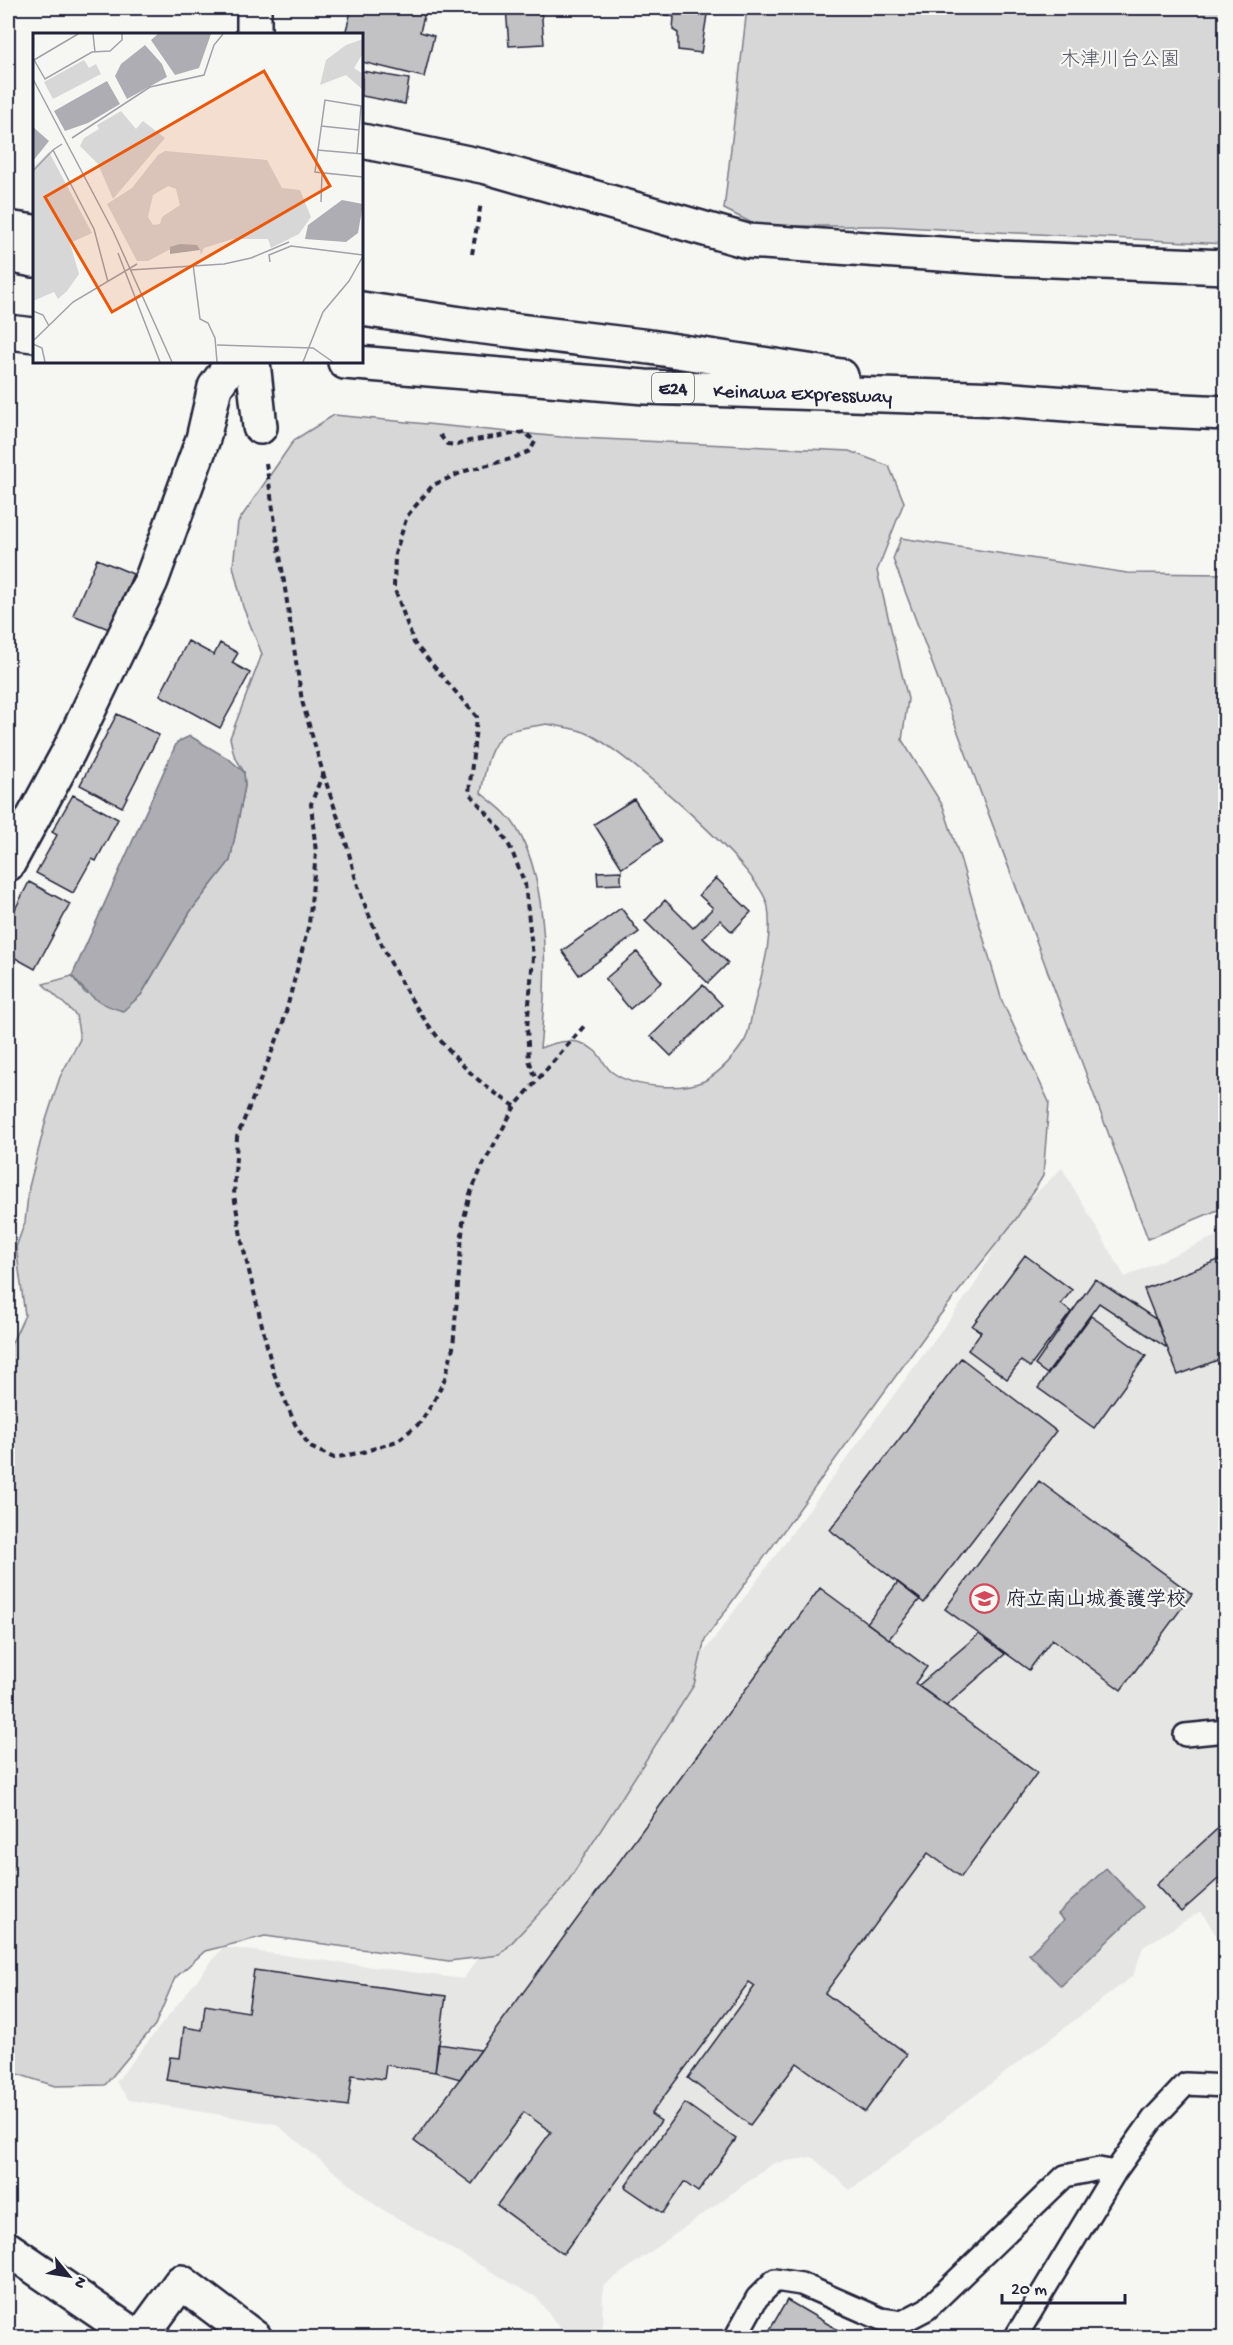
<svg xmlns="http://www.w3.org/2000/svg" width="1233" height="2345" font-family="'Gochi Hand','Klee One',sans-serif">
	<rect width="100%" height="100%" fill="#f6f6f2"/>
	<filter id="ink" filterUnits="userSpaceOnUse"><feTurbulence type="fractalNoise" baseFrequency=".0167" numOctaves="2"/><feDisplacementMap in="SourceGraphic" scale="12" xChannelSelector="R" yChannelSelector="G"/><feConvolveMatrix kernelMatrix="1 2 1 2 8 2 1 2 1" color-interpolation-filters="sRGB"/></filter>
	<g filter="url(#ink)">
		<path fill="#e6e6e4" d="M1062 1168 1125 1277 1225 1232V1949L1201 1911 1143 1947 1133 1976 850 2190 812 2157 774 2163 603 2286 602 2337H571L563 2332 536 2297 378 2207 276 2124 129 2100 116 2082 223 1947 463 1979 974 1286 1011 1217Z"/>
		<path fill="#d7d7d7" stroke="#7c7c89" stroke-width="1.5" fill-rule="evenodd" d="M747 8H1225V244L885 226H758L724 209Z
			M334 415 561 437 849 451 889 466 904 502 877 571 908 699 902 740 943 806 961 861 1002 1001 1049 1102 1043 1176 1016 1219 940 1315 705 1639 694 1685 565 1886 500 1955 449 1961 265 1936 205 1951 175 1978 155 2025 105 2085 55 2086 8 2071V1351L25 1315 16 1247 25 1222 29 1187 46 1120 60 1077 80 1039 76 1015 43 984 72 976 85 993 141 995 190 912 230 861 245 786 244 772 234 755 230 738 262 654 243 607 233 566 238 522 294 440ZM547 724C561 727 579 728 591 735 627 754 762 869 768 907 773 940 762 973 754 1005 751 1015 750 1030 745 1040 736 1055 720 1073 704 1081 680 1091 633 1088 612 1072 605 1067 602 1057 595 1051 578 1036 559 1041 540 1048 547 986 550 883 517 829 509 814 494 804 481 793 485 773 487 747 505 733 513 728 537 726 547 724Z
			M901 538 1127 573 1225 574V1207L1148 1239 893 559Z"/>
		<path fill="#adadb3" stroke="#757583" stroke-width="1.5" d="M190 736 229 759 244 772 245 786 230 861 190 912 141 995 123 1011C100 1005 86 994 72 976L177 742Z
			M1106 1868 1143 1907 1061 1986 1029 1954 1064 1920 1058 1914Z"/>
		<path fill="#c2c2c4" stroke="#22223b" stroke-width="1.5" d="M352 8H426L420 32 434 36 424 77 362 62V34H345Z
			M506 8H541L544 44 509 46Z
			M638 8H708L701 53 678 50V33L673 30 674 17Z
			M362 71 409 79 405 104 362 96Z
			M97 559 133 574 109 629 73 615Z
			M188 641 214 655 220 643 238 653 232 663 250 673 220 728 160 695Z
			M117 714 159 735 122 807 80 785Z
			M73 795 118 819 96 861 92 859 73 893 36 873 57 835 52 832Z
			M634 799 662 841 622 868 594 824Z
			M621 871V884L598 885 597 872Z
			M716 878 751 912 732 932 720 920 703 938 728 963 708 983 645 921 665 900 693 928 713 908 699 895Z
			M29 882 70 904 35 969 8 954V923Z
			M621 908 639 932 579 975 562 951Z
			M637 952 662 982 630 1009 605 979Z
			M703 985 722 1005 671 1056 651 1036Z
			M1025 1255 1072 1290 1061 1304 1071 1312 1030 1367 1021 1361 1007 1379 968 1350 981 1332 972 1326Z
			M1226 1257V1357L1178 1375 1144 1289Z
			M1095 1279 1157 1320 1167 1348 1099 1303 1047 1374 1035 1365Z
			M1091 1316 1146 1356 1094 1428 1038 1388Z
			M961 1358 1056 1431 924 1603 830 1530Z
			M1039 1481 1192 1594 1121 1690 1052 1639 1029 1670 945 1609Z
			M898 1582 920 1599 889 1639 867 1623Z
			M820 1588 927 1667 915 1683 1037 1773 961 1877 928 1853 825 1993 907 2054 865 2112 797 2063 750 2125 688 2078 755 1986 749 1982 651 2114 661 2121 563 2254 497 2205 551 2132 524 2112 472 2184 414 2141Z
			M979 1634 1005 1654 946 1706 918 1686Z
			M1226 1821V1872L1181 1912 1156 1885Z
			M254 1970 446 1996 435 2072 386 2065 384 2079 352 2075 348 2106 166 2080 170 2057 180 2058 184 2027 202 2030 205 2005 248 2012Z
			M438 2044 481 2050 460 2079 435 2072Z
			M685 2103 736 2139 698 2192 684 2182 663 2213 625 2187Z
			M787 2300 852 2338H765Z"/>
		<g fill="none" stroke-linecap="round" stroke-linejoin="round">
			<defs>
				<path id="lane" d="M1185 1735 1226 1731
					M735 2338 757 2298 775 2280 801 2284 881 2319 902 2322 927 2309 1065 2176 1099 2169 1115 2172
					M1015 2338 1115 2172 1153 2119 1186 2084 1226 2086"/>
				<path id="street" d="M254 8V34
					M362 141 487 167 747 241 1000 258 1226 267
					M8 228 34 232
					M253 362 260 427
					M8 864 68 753 151 581 203 439 215 387 233 362
					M8 2249 138 2338
					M140 2338 181 2282 255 2338"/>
				<g id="highway">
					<path d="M8 255 34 260"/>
					<path d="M362 309 468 325 650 347 841 376"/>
					<path d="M8 332 34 335"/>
					<path id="s1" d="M345 362 645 387 1001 399 1119 408 1226 413"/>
				</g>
			</defs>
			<use href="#lane" stroke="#22223b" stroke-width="26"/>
			<use href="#street" stroke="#22223b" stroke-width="38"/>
			<use href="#highway" stroke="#22223b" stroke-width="38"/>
			<path stroke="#22223b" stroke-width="4" stroke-dasharray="6 4.5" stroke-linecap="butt" d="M472 254 481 203
				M440 435 447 444 457 445 469 441 525 432 535 442 530 451 511 459 465 471 433 485 407 516 395 554 394 587 414 643 477 717 469 793 498 826 511 849 525 884 533 957 527 1028 529 1060 536 1079
				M266 463 302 701 323 773 311 804 316 853 309 924 282 1027 237 1137 234 1195 242 1242 273 1371 295 1424 310 1447 334 1458 363 1452 397 1441 420 1423 434 1401 445 1378 453 1348 463 1222 470 1194 482 1167 515 1106 585 1025
				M323 773C330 795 338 817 345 839 351 859 355 880 363 900 393 979 441 1063 515 1106"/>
			<use href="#lane" stroke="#f6f6f2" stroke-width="21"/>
			<use href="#street" stroke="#f6f6f2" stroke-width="33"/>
			<use href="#highway" stroke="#f6f6f2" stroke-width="33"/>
		</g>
	</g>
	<defs>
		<symbol id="school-ring" viewBox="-11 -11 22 22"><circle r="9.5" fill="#f6f6f2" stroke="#d1495b" stroke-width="1.5"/><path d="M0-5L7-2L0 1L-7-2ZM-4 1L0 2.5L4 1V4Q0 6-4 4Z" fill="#d1495b"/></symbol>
	</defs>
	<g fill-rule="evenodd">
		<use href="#school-ring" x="968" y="1582" width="33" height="33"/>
	</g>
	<g text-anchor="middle" stroke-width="4.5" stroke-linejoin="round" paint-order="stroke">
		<rect fill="#f6f6f2" stroke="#626272" stroke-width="1.5" x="652" y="373" width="42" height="30" rx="4.5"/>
		<g font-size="18" font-weight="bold" fill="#22223b">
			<text x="673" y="394">E24</text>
		</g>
		<g font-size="20" fill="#4f4f62" stroke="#f6f6f2">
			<text x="1120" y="65">木津川台公園</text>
		</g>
		<g font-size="20" fill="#22223b" stroke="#f6f6f2">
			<text dy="7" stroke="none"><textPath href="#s1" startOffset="459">Keinawa Expressway</textPath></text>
		</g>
		<g font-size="20" font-weight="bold" fill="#22223b" stroke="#f6f6f2" text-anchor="start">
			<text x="1006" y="1605">府立南山城養護学校</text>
		</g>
	</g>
	<g transform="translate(33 33)">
		<rect width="330" height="330" fill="#f6f6f2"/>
		<path d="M330 6V20L321 35 330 41V57L313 42 287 52 293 27 313 12ZM51 27 56 35 63 31 68 41 20 66 11 49ZM88 78 103 96 110 88 132 105 80 166 65 131 47 113 51 105 66 96 64 92ZM132 118 234 127 249 155 267 157 278 184 266 201 238 215 235 206H200L171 215 168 222 167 217 147 211 115 228H104L74 171 99 155 125 122ZM135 153 143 156 147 172 129 184 127 191 120 192 115 184 120 162ZM16 119 59 200 37 210 46 241 34 258 25 266 21 259 0 268V135Z" fill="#d7d7d7" fill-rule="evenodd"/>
		<path d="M125 1H178L166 35 142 42 118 7ZM112 12 129 31 134 44 94 66 82 43 88 31ZM74 48 87 71 55 90 32 98 21 78ZM0 94 16 108 0 128ZM309 167 330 171 325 200 313 209 272 206 275 192ZM147 211 164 212 167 217 137 221V214Z" fill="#adadb3"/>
		<path fill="none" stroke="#a1a1a9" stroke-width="1.5" d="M60 1 62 19M0 25 12 46 59 19 77 18 89 7V1M1 27 45 1M0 46 80 198 139 329M288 93 326 97M39 105 117 54 171 42 181 12 190 1M29 111 20 117 61 196 75 249M284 117 330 121M324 121 328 73 292 67 282 139 330 144M0 138 20 117M288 169 289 140M85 220 127 329M237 229 236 222 258 213 330 222M160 231 167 286 175 290 182 305 184 329M97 237 191 231 218 225 256 209M0 278 10 282 16 293M0 308 40 269 104 231M0 311 9 315 12 329M184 312 280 315 300 329M270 329 290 279 316 248 330 223"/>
		<path fill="#e8590c" fill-opacity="0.15" stroke="#e8590c" stroke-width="3" d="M231 38 297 153 79 279 12 164Z"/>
		<rect width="330" height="330" fill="none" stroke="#22223b" stroke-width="3"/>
	</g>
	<rect width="1233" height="2345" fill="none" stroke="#f6f6f2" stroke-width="30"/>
	<rect x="15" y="15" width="1203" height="2315" fill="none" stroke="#22223b" stroke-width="2" filter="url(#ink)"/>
	<g transform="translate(69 2276) rotate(120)" stroke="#f6f6f2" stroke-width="4.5" paint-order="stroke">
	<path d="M0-4.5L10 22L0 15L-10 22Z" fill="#22223b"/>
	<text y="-9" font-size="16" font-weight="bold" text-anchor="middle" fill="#22223b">N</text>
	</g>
	<path d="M1002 2294v9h123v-9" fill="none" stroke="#22223b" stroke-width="3"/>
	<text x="1011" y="2294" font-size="18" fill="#22223b" stroke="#f6f6f2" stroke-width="4.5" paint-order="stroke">20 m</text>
</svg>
